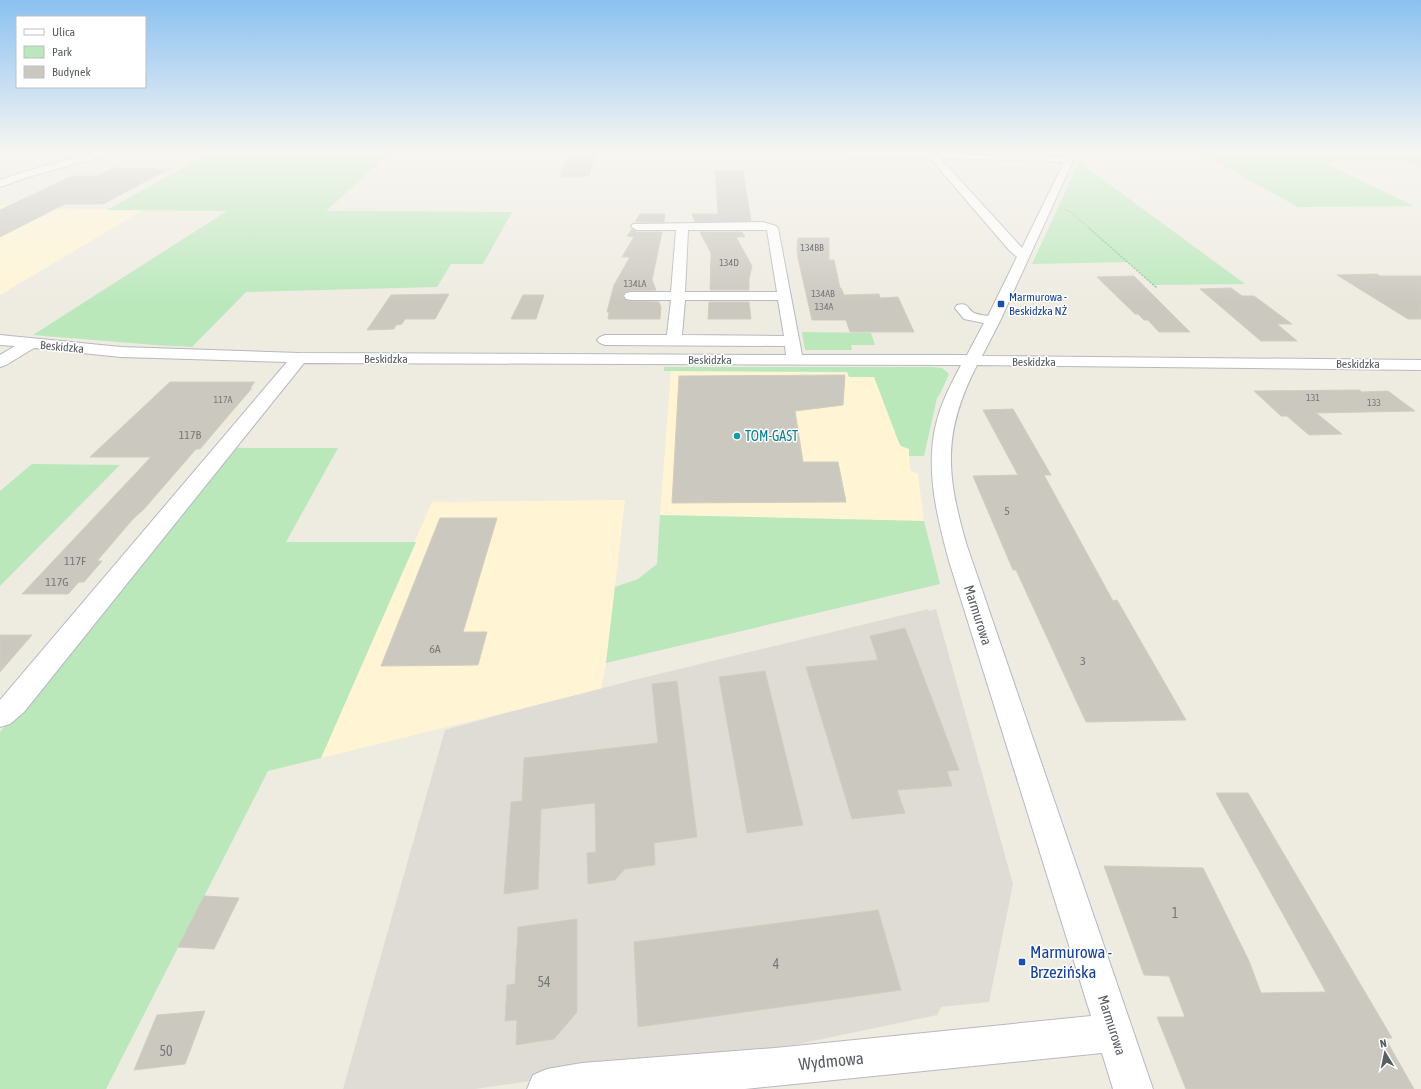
<svg xmlns="http://www.w3.org/2000/svg" width="1421" height="1089" font-family="'Asap Condensed',sans-serif">
	<rect width="100%" height="100%" fill="#eeebe1"/>
	<path fill="#fff5d5" d="M0 205 23 208 143 210 0 295Z
		M671 371 930 373 909 456 910 470 918 474 924 521 660 515Z
		M625 500 606 663 601 689 321 758 432 502Z"/>
	<path fill="#dedcd5" d="M928 609 929 611 936 609 1013 884 989 1002 941 1007 937 1015 794 1045 728 1053 475 1089H343L445 730 502 714 634 680Z"/>
	<path fill="#bae8bb" d="M215 150H393L326 211 512 212 483 264H451L437 287 246 292 192 347 155 345 33 335 227 211 107 210Z
		M1195 150H1414L1421 153V168L1404 161 1322 162 1414 206 1298 207Z
		M1079 162 1245 284 1154 285 1129 262 1032 264Z
		M802 332 871 333 875 345H851L852 350H805Z
		M664 367H932L942 368 949 374 940 394 937 398 924 456H909V449L901 446 899 443 874 377H849L847 372 664 371Z
		M237 448H338L286 542H416L321 758 268 771 106 1089H0V732Z
		M32 464 120 465 0 586V491Z
		M660 515 924 521 940 584 606 663 615 587 638 579 657 564Z"/>
	<path fill="#cbc8c0" stroke="#d3cdbf" d="M568 154H595L589 176 560 177Z
		M113 168 169 169 103 204H65L0 237V210L72 176H98Z
		M715 171H743L751 221 695 222 692 214H718Z
		M640 214H665L664 222H635Z
		M632 229 637 232H662L652 280 656 290 631 291 625 292 623 297 626 300 631 301 659 302 661 307 660 319H608L609 312H607L614 285 630 257H622L634 237 627 236Z
		M700 232H742L745 237H736L752 266 749 279V290H710L711 253Z
		M798 238H829V260H834L840 288H841L844 295 879 294 880 298 898 297 914 332H850L846 320H812L798 258 797 249Z
		M1377 274 1380 276H1421V319H1408L1337 275Z
		M1134 276 1190 332H1159L1148 320H1144L1138 314H1135L1097 277Z
		M1231 288 1242 296H1254L1292 324H1277L1297 341H1261L1200 289Z
		M449 294 435 319H405L402 324 396 325 394 329 367 330 391 295Z
		M523 295H544L536 319H511Z
		M709 302H749L751 319H708Z
		M845 375 843 405 795 411 803 462H838L846 502 672 503 679 376Z
		M170 382H255L250 388H252L200 449H196L144 509 133 519 97 561H102L84 582H79L68 594H22L151 457H90Z
		M1360 390 1361 392 1388 391 1415 411 1316 413 1342 434 1309 435 1287 416H1281L1254 391Z
		M1013 409 1051 475H1044L1113 601 1117 600 1186 720 1086 722 1016 570H1013L973 476 1018 475 983 410Z
		M440 518H497L463 632H487L478 665 381 666Z
		M905 628 959 770 947 771 952 786 897 790 905 813 852 819 806 667 878 660 870 636Z
		M0 635H32L0 672Z
		M765 671 803 825 747 833 719 677Z
		M677 681 697 837 654 843 655 865 625 869 615 880 588 884 587 853 596 852 595 803 541 809 538 889 504 894 511 802 522 801 524 758 658 743 652 684Z
		M1216 793H1248L1392 1038H1385L1414 1089H1186L1157 1017H1185L1169 976 1144 975 1104 866 1203 868 1249 961 1261 993 1326 992Z
		M204 896 239 898 214 949 178 947Z
		M878 910 901 990 638 1027 634 942Z
		M577 919V1012L554 1039 516 1045 517 1020 505 1021 507 985 515 984 518 927Z
		M205 1011 185 1064 134 1070 157 1015Z"/>
	<g fill="none" stroke-linecap="round" stroke-linejoin="round">
		<defs>
			<path id="minor" d="M93 150H136L132 153 108 155 28 177 0 187V180L20 173 96 152Z
				M712 150H844L1066 157 1069 150H1078L1000 321 982 356 1421 360V370L977 365C942 433 946 475 967 546L1153 1089H1113L1102 1053 745 1089H527L533 1075 547 1069 582 1063 775 1048 1091 1016 949 561C937 517 925 469 936 424 941 403 951 384 961 365L304 363 24 712 10 724 0 727V700L287 362 121 357 34 348 6 365 0 367V355L15 346 0 345V335L121 347 299 353 786 355 785 346 605 345 600 343 597 340 600 337 605 335H667L671 300H631L626 299 624 296 626 293 631 292H671L676 230H637L633 228 631 226 633 224 763 222 776 226 778 228 802 355H967L984 323 964 319 955 308 957 305C969 302 966 308 974 313 978 315 984 315 988 316L1017 257 1009 250 930 158 716 153ZM940 158 1048 161 1064 162 1022 248ZM688 230H767L777 292H685ZM685 300H778L784 336 682 335Z"/>
		</defs>
		<use href="#minor" stroke="#b6b9bf" stroke-width="2"/>
		<path stroke="#91c7a1" stroke-width="1" stroke-dasharray="2 1" stroke-linecap="butt" d="M1064 209 1071 212 1090 229"/>
		<path stroke="#91c7a1" stroke-width="1.5" stroke-dasharray="2.5 1" stroke-linecap="butt" d="M1089 228 1157 288"/>
		<use href="#minor" fill="#fff" fill-rule="evenodd"/>
	</g>
	<linearGradient id="sky" x2="0" y2="1"><stop stop-color="#8bc1f1"/><stop offset="0.5" stop-color="#f7f6f2"/><stop offset="1" stop-color="#f7f6f2" stop-opacity="0"/></linearGradient>
	<rect width="1421" height="303" fill="url(#sky)"/>
	<g fill="#1a4fb4" stroke="#fff" stroke-width="1.5">
		<rect x="997" y="300" width="8" height="8" rx="2"/>
		<rect x="1018" y="958" width="8" height="8" rx="2"/>
	</g>
	<circle fill="#0f9aa8" stroke="#fff" stroke-width="1.5" cx="737" cy="436" r="4"/>
	<g text-anchor="middle" stroke-width="3" stroke-linejoin="round" paint-order="stroke">
		<g font-size="10" fill="#76787a">
			<text x="812" y="251">134BB</text>
			<text x="729" y="266">134D</text>
			<text x="635" y="287">134LA</text>
			<text x="823" y="297">134AB</text>
			<text x="824" y="310">134A</text>
			<text x="1313" y="401">131</text>
			<text x="223" y="403">117A</text>
			<text x="1374" y="406">133</text>
		</g>
		<g font-size="12" fill="#164399" stroke="#fff" text-anchor="start">
			<text x="1009" y="301">Marmurowa -<tspan x="1009" dy="14">Beskidzka NŻ</tspan></text>
		</g>
		<g font-size="12" fill="#595e63" stroke="#fff">
			<text transform="translate(62 347) rotate(5)" y="4">Beskidzka</text>
			<text x="386" y="363">Beskidzka</text>
			<text x="710" y="364">Beskidzka</text>
			<text x="1034" y="366">Beskidzka</text>
			<text x="1358" y="368">Beskidzka</text>
		</g>
		<g font-size="12" fill="#76787a">
			<text x="190" y="439">117B</text>
			<text x="1007" y="515">5</text>
			<text x="75" y="565">117F</text>
			<text x="57" y="586">117G</text>
			<text x="435" y="653">6A</text>
			<text x="1083" y="665">3</text>
		</g>
		<g font-size="14" fill="#0d838f" stroke="#fff" text-anchor="start">
			<text x="745" y="441">TOM-GAST</text>
		</g>
		<g font-size="14" fill="#595e63" stroke="#fff">
			<text transform="translate(978 615) rotate(72)" y="5">Marmurowa</text>
			<text transform="translate(1112 1025) rotate(72)" y="5">Marmurowa</text>
		</g>
		<g font-size="14" fill="#76787a">
			<text x="1175" y="918">1</text>
			<text x="776" y="969">4</text>
			<text x="544" y="987">54</text>
			<text x="166" y="1056">50</text>
		</g>
		<g font-size="17" fill="#164399" stroke="#fff" text-anchor="start">
			<text x="1030" y="958">Marmurowa -<tspan x="1030" dy="20">Brzezińska</tspan></text>
		</g>
		<g font-size="17" fill="#595e63" stroke="#fff">
			<text transform="translate(831 1061) rotate(-6)" y="6">Wydmowa</text>
		</g>
	</g>
	<rect x="16" y="16" width="130" height="72" fill="#ffffff" stroke="#bdbfc1"/>
	<rect x="24" y="29" width="20" height="6" fill="#ffffff" stroke="#bdbfc1"/>
	<text x="52" y="36" font-size="12" fill="#595e63">Ulica</text>
	<rect x="24" y="46" width="20" height="12" fill="#bae8bb" stroke="#bdbfc1"/>
	<text x="52" y="56" font-size="12" fill="#595e63">Park</text>
	<rect x="24" y="66" width="20" height="12" fill="#cbc8c0" stroke="#bdbfc1"/>
	<text x="52" y="76" font-size="12" fill="#595e63">Budynek</text>
	<g transform="translate(1385 1053) rotate(350)" stroke="#ffffff" stroke-width="3" paint-order="stroke">
	<path d="M0-3L7 15L0 10L-7 15Z" fill="#595e63"/>
	<text y="-6" font-size="11" font-weight="bold" text-anchor="middle" fill="#595e63">N</text>
	</g>
</svg>
